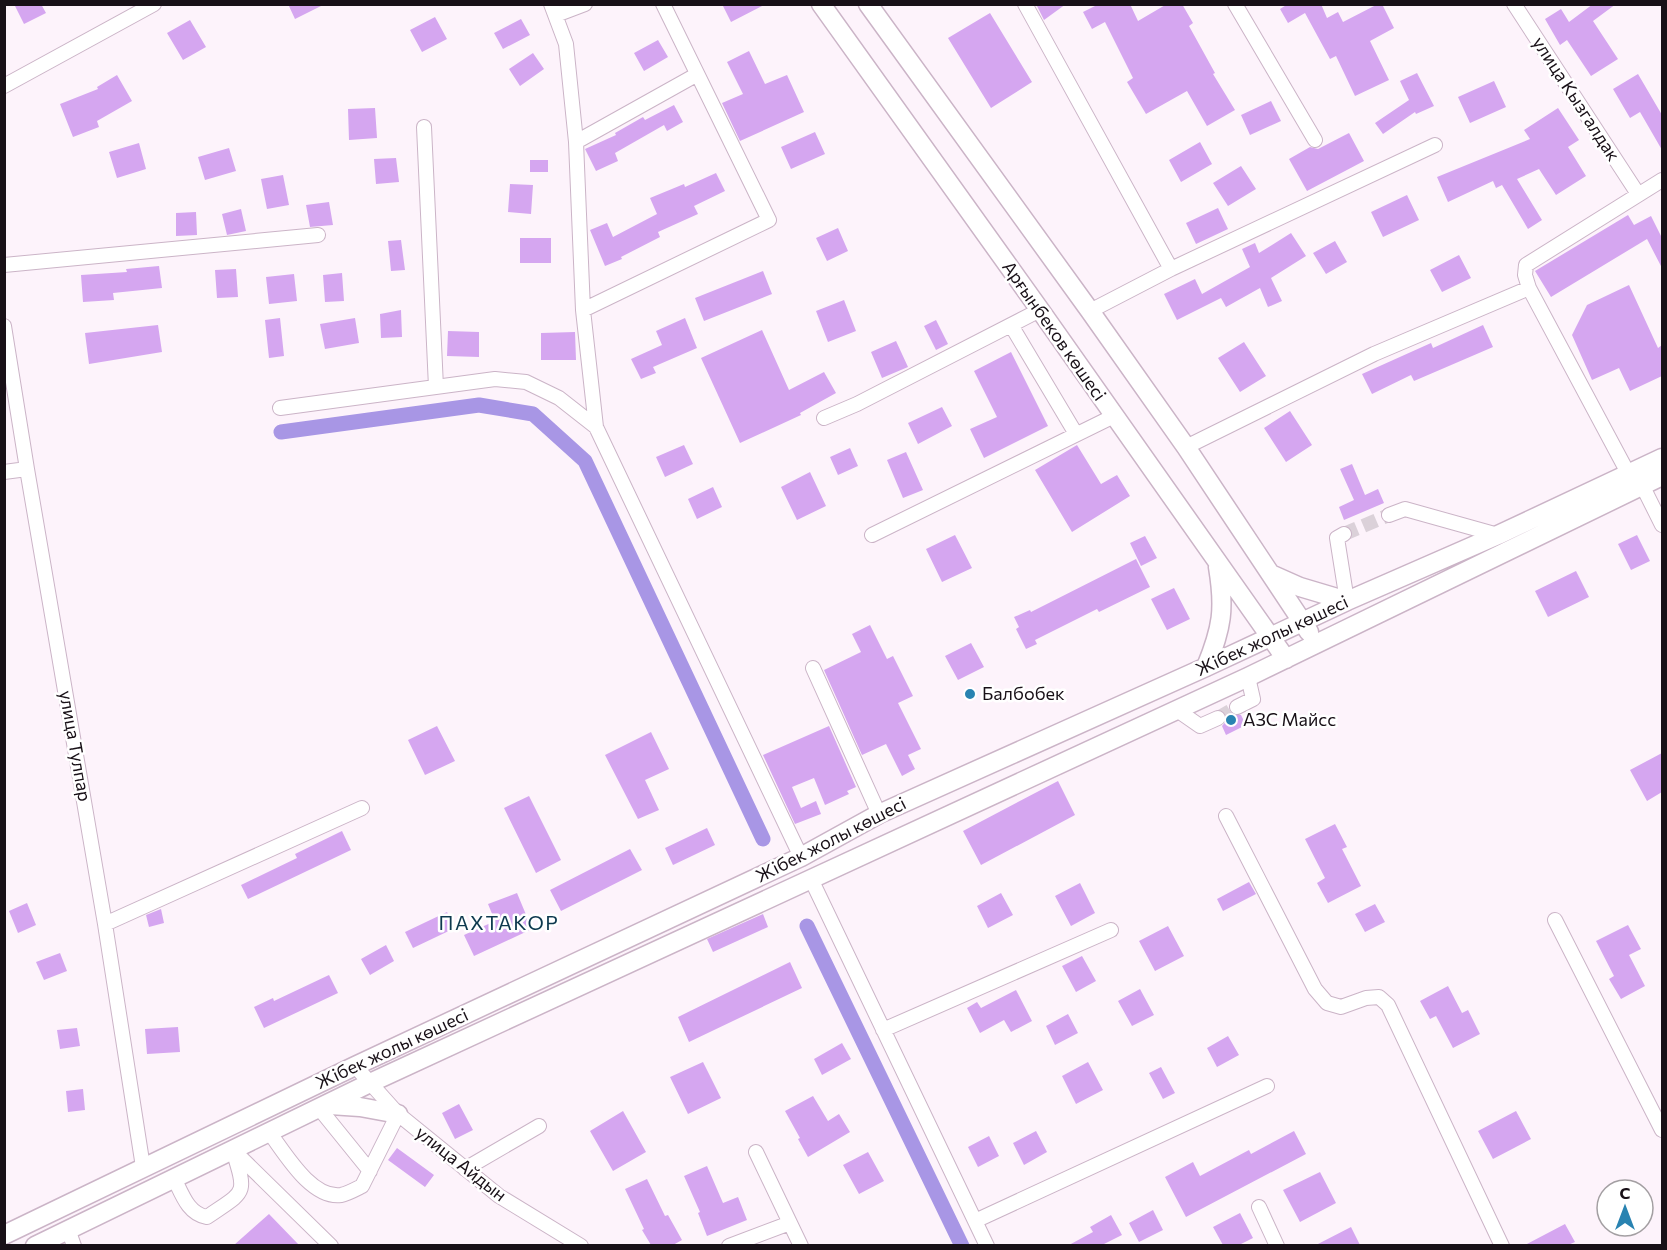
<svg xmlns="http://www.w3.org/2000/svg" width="1667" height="1250" font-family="Commissioner,sans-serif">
	<rect width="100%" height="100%" fill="#fdf3fb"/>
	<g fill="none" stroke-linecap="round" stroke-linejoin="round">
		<path stroke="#a896e5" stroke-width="15" d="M281 432 479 405 533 414 585 461 763 839
			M807 926 962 1246"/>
	</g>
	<path fill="#d5a6f0" d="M14 4H41L46 13 24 24Z
		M288 4H325L295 19Z
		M722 4H766L731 22Z
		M1036 4H1066L1044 20Z
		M1099 4H1130L1138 21 1167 4H1182L1193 23 1189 26 1215 73 1213 74 1235 110 1207 126 1187 91 1146 114 1127 82 1133 78 1105 22 1092 29 1083 12Z
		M1288 4H1321L1327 18 1338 12 1343 22 1378 4H1382L1394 28 1370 41 1389 80 1355 96 1336 56 1330 59 1305 13 1288 23 1280 9Z
		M1593 4H1616L1593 21 1618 59 1591 76 1567 40 1560 45 1545 19 1561 9 1569 22Z
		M990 13 1032 82 991 108 948 38Z
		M435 17 447 39 422 52 410 30Z
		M521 19 530 35 503 49 494 33Z
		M190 20 206 47 183 60 167 33Z
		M658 40 668 57 644 71 634 53Z
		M749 51 765 84 787 75 804 112 740 141 722 103 743 94 727 62Z
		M533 53 544 69 520 86 509 69Z
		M1417 73 1434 106 1416 114 1415 112 1383 134 1375 123 1409 100 1400 81Z
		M1638 74 1662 115V150L1640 112 1630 118 1613 89Z
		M117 75 132 101 97 121 99 127 73 137 60 104 98 89 97 87Z
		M1494 81 1506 107 1470 123 1458 97Z
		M1271 101 1281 121 1250 135 1241 115Z
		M674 105 683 122 667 131 664 125 615 153 618 161 596 171 585 149 616 135 615 133 643 117 645 120Z
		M375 108 377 138 349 140 348 109Z
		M1558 108 1579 140 1568 147 1586 176 1556 195 1539 169 1517 179 1542 220 1528 229 1502 185 1496 188 1493 181 1448 202 1437 177 1530 139 1524 130Z
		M815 132 825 154 791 169 781 147Z
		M1349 133 1364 161 1307 191 1289 159 1310 147 1318 149Z
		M1200 142 1212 164 1181 182 1169 160Z
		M139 143 146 169 117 178 109 152Z
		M229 148 236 171 205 180 198 157Z
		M396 158 399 182 376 184 374 159Z
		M530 160H548V172H530Z
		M1241 166 1256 189 1228 206 1213 183Z
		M716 173 725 191 694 206 698 214 658 232 660 237 621 257 622 259 605 266 590 230 607 223 613 237 657 214 650 198 684 184 685 187Z
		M283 175 289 205 267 209 261 179Z
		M510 184 533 185 531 214 508 212Z
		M1407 195 1419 220 1383 237 1371 212Z
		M329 202 333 225 310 227 306 205Z
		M1218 208 1228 229 1196 244 1186 223Z
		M241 209 246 231 227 235 222 214Z
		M196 212 197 235 176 236V213Z
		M1628 215 1634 225 1651 216 1662 238V268L1647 239 1551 297 1535 271Z
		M838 228 848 251 827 261 816 238Z
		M1291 233 1306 256 1271 278 1282 301 1268 307 1260 288 1226 307 1221 298 1177 320 1164 294 1195 279 1202 294 1250 267 1242 249 1255 243 1259 253Z
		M520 238H551V263H520Z
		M401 240 405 270 391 271 388 241Z
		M1335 241 1347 262 1326 274 1313 253Z
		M1459 255 1471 278 1442 292 1430 270Z
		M159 266 162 288 113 293 114 300 83 302 81 275 127 272 126 269Z
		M236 269 238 297 217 298 215 270Z
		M763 271 772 294 704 321 695 298Z
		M342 273 344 301 325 302 323 275Z
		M294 274 297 301 269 304 266 277Z
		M1629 285 1658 348 1662 345V376L1630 391 1619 368 1592 380 1572 335 1587 305Z
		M844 300 856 331 828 342 816 311Z
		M401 310 402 337 381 338 380 314Z
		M280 318 284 356 269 358 265 320Z
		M355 318 359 343 325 349 320 324Z
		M685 318 697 348 653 367 656 373 641 379 631 359 662 345 656 331Z
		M936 320 948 344 936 350 924 326Z
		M158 325 162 352 89 364 85 333Z
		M1483 325 1493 347 1414 381 1411 375 1372 394 1362 374 1431 343 1433 348Z
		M762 330 789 390 824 372 836 393 800 413 801 415 740 443 701 358Z
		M448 331 479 332V357L447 356Z
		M575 332 576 360H541V333Z
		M896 341 908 367 882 378 871 352Z
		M1244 342 1266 376 1240 392 1218 358Z
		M1011 352 1048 426 984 458 970 429 997 417 974 371Z
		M942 407 952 426 918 444 908 423Z
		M1290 411 1312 445 1286 462 1264 428Z
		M684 445 693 464 665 477 656 457Z
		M1077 445 1101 484 1117 475 1130 496 1072 532 1035 470Z
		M850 448 858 466 838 475 830 457Z
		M906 452 923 490 903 498 887 460Z
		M1352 464 1365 495 1378 489 1384 503 1344 520 1339 507 1354 500 1340 469Z
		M810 472 826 506 797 520 781 487Z
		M713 487 722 507 697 519 688 499Z
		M955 535 972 568 942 582 926 549Z
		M1637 535 1650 561 1631 570 1618 544Z
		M1145 536 1157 558 1141 566 1130 543Z
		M1136 559 1150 587 1099 612 1097 609 1035 640 1037 644 1026 649 1016 629 1019 627 1014 617 1030 610 1031 612Z
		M1576 571 1589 597 1548 617 1535 591Z
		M1174 588 1190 619 1167 630 1151 599Z
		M870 625 887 659 893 656 913 696 898 703 921 749 908 755 915 769 902 776 886 744 862 755 824 670 861 652 852 634Z
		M971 643 984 667 958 680 945 656Z
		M1228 709 1233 715H1241L1246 725 1226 735 1222 726 1227 720 1224 711Z
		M437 726 455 761 425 775 408 740Z
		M829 726 856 787 847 791 849 794 825 805 814 778 792 787 801 808 816 801 821 814 795 824 763 755Z
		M651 732 669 769 645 780 659 810 638 819 605 755Z
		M1662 753V792L1647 801 1630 770Z
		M1058 781 1075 815 981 865 963 831Z
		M529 796 561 860 536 873 504 808Z
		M1335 824 1347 847 1342 849 1361 886 1328 903 1317 883 1325 878 1305 839Z
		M707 828 715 845 673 865 665 848Z
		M342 831 351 850 248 899 241 885 297 858 295 854Z
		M630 849 642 870 561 911 550 890Z
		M1249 882 1256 894 1223 911 1217 899Z
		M1080 883 1095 913 1071 926 1055 896Z
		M517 893 532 929 474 956 464 935 495 921 488 904Z
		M1001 893 1013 915 988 928 977 906Z
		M27 903 36 925 18 933 9 911Z
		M1375 904 1385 922 1365 932 1355 914Z
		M161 909 164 923 149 927 146 915Z
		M447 912 455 928 413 948 405 932Z
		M763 914 768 927 713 952 707 939Z
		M1628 925 1641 949 1629 955 1645 986 1621 999 1609 979 1614 976 1596 941Z
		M1168 926 1184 956 1155 971 1139 941Z
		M386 945 394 961 370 975 361 959Z
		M60 953 67 971 44 980 36 962Z
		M1082 956 1096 981 1076 992 1062 966Z
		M790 962 802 988 689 1042 678 1017Z
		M329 975 338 993 264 1028 254 1007 273 998 274 1001Z
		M1448 986 1462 1013 1468 1010 1480 1034 1453 1048 1436 1016 1430 1019 1420 1001Z
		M1140 989 1154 1015 1132 1026 1118 1001Z
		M1016 990 1032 1021 1011 1032 1004 1020 980 1033 967 1008 977 1002 981 1008Z
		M1068 1014 1078 1033 1055 1045 1046 1026Z
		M178 1027 180 1052 147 1054 145 1029Z
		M77 1028 80 1046 60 1049 57 1030Z
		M1228 1036 1239 1055 1217 1067 1207 1048Z
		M842 1043 851 1059 822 1075 814 1059Z
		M703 1062 721 1098 688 1114 670 1077Z
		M1088 1062 1103 1090 1076 1104 1062 1076Z
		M1161 1067 1175 1093 1163 1099 1149 1073Z
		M83 1089 85 1110 68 1112 66 1091Z
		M813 1096 828 1121 839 1114 850 1132 808 1157 798 1139 800 1138 785 1111Z
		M459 1104 473 1130 455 1139 442 1113Z
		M623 1111 646 1152 613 1171 590 1131Z
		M1516 1111 1531 1139 1493 1159 1478 1131Z
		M1036 1131 1047 1152 1024 1165 1013 1143Z
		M1294 1131 1306 1154 1186 1217 1165 1177 1193 1162 1200 1176 1249 1150 1251 1154Z
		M989 1136 999 1156 978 1167 968 1147Z
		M397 1148 434 1175 425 1187 388 1160Z
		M868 1152 884 1181 859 1194 843 1165Z
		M707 1166 723 1203 738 1197 747 1220 707 1236 698 1213 700 1212 684 1176Z
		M1320 1172 1336 1203 1300 1222 1283 1190Z
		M647 1179 665 1216 668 1215 682 1240 673 1245H651L642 1230 644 1229 625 1189Z
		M1153 1210 1163 1230 1139 1242 1129 1223Z
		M1240 1213 1253 1238 1239 1245H1223L1213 1227Z
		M269 1214 299 1245H234Z
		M1111 1215 1122 1235 1102 1245H1069L1093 1232 1090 1227Z
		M1565 1224 1575 1242 1568 1245H1525Z
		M1351 1227 1360 1245H1316Z"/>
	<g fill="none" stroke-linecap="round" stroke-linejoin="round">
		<path stroke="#dbd1d9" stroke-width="14" stroke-dasharray="14 7" stroke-linecap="butt" d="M1344 534 1389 515
			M1218 718 1237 707"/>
		<defs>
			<path id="minor" d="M551 4 566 44 576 142 583 310 596 427
				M1025 4 1171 269 1090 311
				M1235 4 1315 140
				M1514 4 1638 194
				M556 15 585 4
				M4 86 154 4
				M424 127 436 387
				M576 142 696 75
				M4 265 318 235
				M1171 269 1435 145
				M583 310 769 220 663 4
				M1011 325 1076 434
				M4 326 27 469 105 924 143 1167
				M280 408 495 379 526 382 559 398 596 427 801 857
				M824 418 857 404 1040 310
				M1186 447 1374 354 1529 288
				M4 472 27 469
				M1628 473 1529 288 1525 275 1526 265 1662 180
				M1642 485 1662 525
				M1389 515 1405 509 1498 535
				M1344 534 1337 538 1347 601
				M872 535 1114 416
				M813 668 879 814
				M1237 707 1253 699 1248 677
				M1177 710 1200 726 1218 718
				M1226 816 1315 989 1327 1003 1341 1007 1366 998 1379 997 1388 1005 1502 1246
				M811 879 987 1246
				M1555 920 1662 1130
				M105 924 362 808
				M883 1030 1111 930
				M355 1066 398 1114 499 1196 581 1246
				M319 1108 370 1171
				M269 1132C285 1153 311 1199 341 1195 347 1194 356 1189 362 1186L398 1114
				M234 1151 331 1246
				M756 1152 801 1246
				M465 1169 539 1126
				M174 1178C182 1194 188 1214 207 1217 246 1190 247 1196 233 1150
				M1259 1207 1277 1246
				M975 1221 1267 1086
				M68 1229 74 1246
				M729 1246 790 1223"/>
			<path id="major" d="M821 4 1040 310 1286 659
				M868 4 1090 311 1186 447 1309 632
				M1273 575 1300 587 1347 601
				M1206 667C1222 628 1225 609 1218 567
				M330 1105 360 1107 398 1114
				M4 1235 355 1066 801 857 879 814 1206 667 1347 601 1498 535 1662 458
				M35 1246 370 1083 1248 677 1662 476"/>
		</defs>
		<use href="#minor" stroke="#cbb4c7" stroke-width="16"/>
		<use href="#major" stroke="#cbb4c7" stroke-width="21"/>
		<use href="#minor" stroke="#fff" stroke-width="14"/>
		<use href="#major" stroke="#fff" stroke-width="18"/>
	</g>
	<g fill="#2983b1" stroke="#fff" stroke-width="2">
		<circle cx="970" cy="694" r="6"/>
		<circle cx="1231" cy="720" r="6"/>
	</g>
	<g text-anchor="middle" stroke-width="5" stroke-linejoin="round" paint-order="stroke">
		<g font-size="18" fill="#181017" stroke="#fff">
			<text transform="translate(1576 99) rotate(57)" y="6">улица Кызгалдак</text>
			<text transform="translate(1054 331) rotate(55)" y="6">Арғынбеков көшесі</text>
			<text transform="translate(1272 636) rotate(-25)" y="6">Жібек жолы көшесі</text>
			<text transform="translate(75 746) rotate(80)" y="6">улица Тулпар</text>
			<text transform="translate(831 840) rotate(-27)" y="6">Жібек жолы көшесі</text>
			<text transform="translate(392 1049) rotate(-25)" y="6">Жібек жолы көшесі</text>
			<text transform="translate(461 1164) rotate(38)" y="6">улица Айдын</text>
		</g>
		<g font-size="18" fill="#181017" stroke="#fff" text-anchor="start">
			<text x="982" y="700">Балбобек</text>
			<text x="1243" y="726">АЗС Майсс</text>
		</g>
		<g font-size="20" letter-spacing="1.5" fill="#0d384e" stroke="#fff">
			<text x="499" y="930">ПАХТАКОР</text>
		</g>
	</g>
	<rect width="1667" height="1250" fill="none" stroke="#181017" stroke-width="12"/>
	<g transform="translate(1625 1208)"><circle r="28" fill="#ffffff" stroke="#a39fa2" stroke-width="1.5"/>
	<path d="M0-4.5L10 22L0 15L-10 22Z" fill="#2983b1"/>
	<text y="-9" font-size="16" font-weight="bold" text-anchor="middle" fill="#181017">С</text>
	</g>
</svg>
